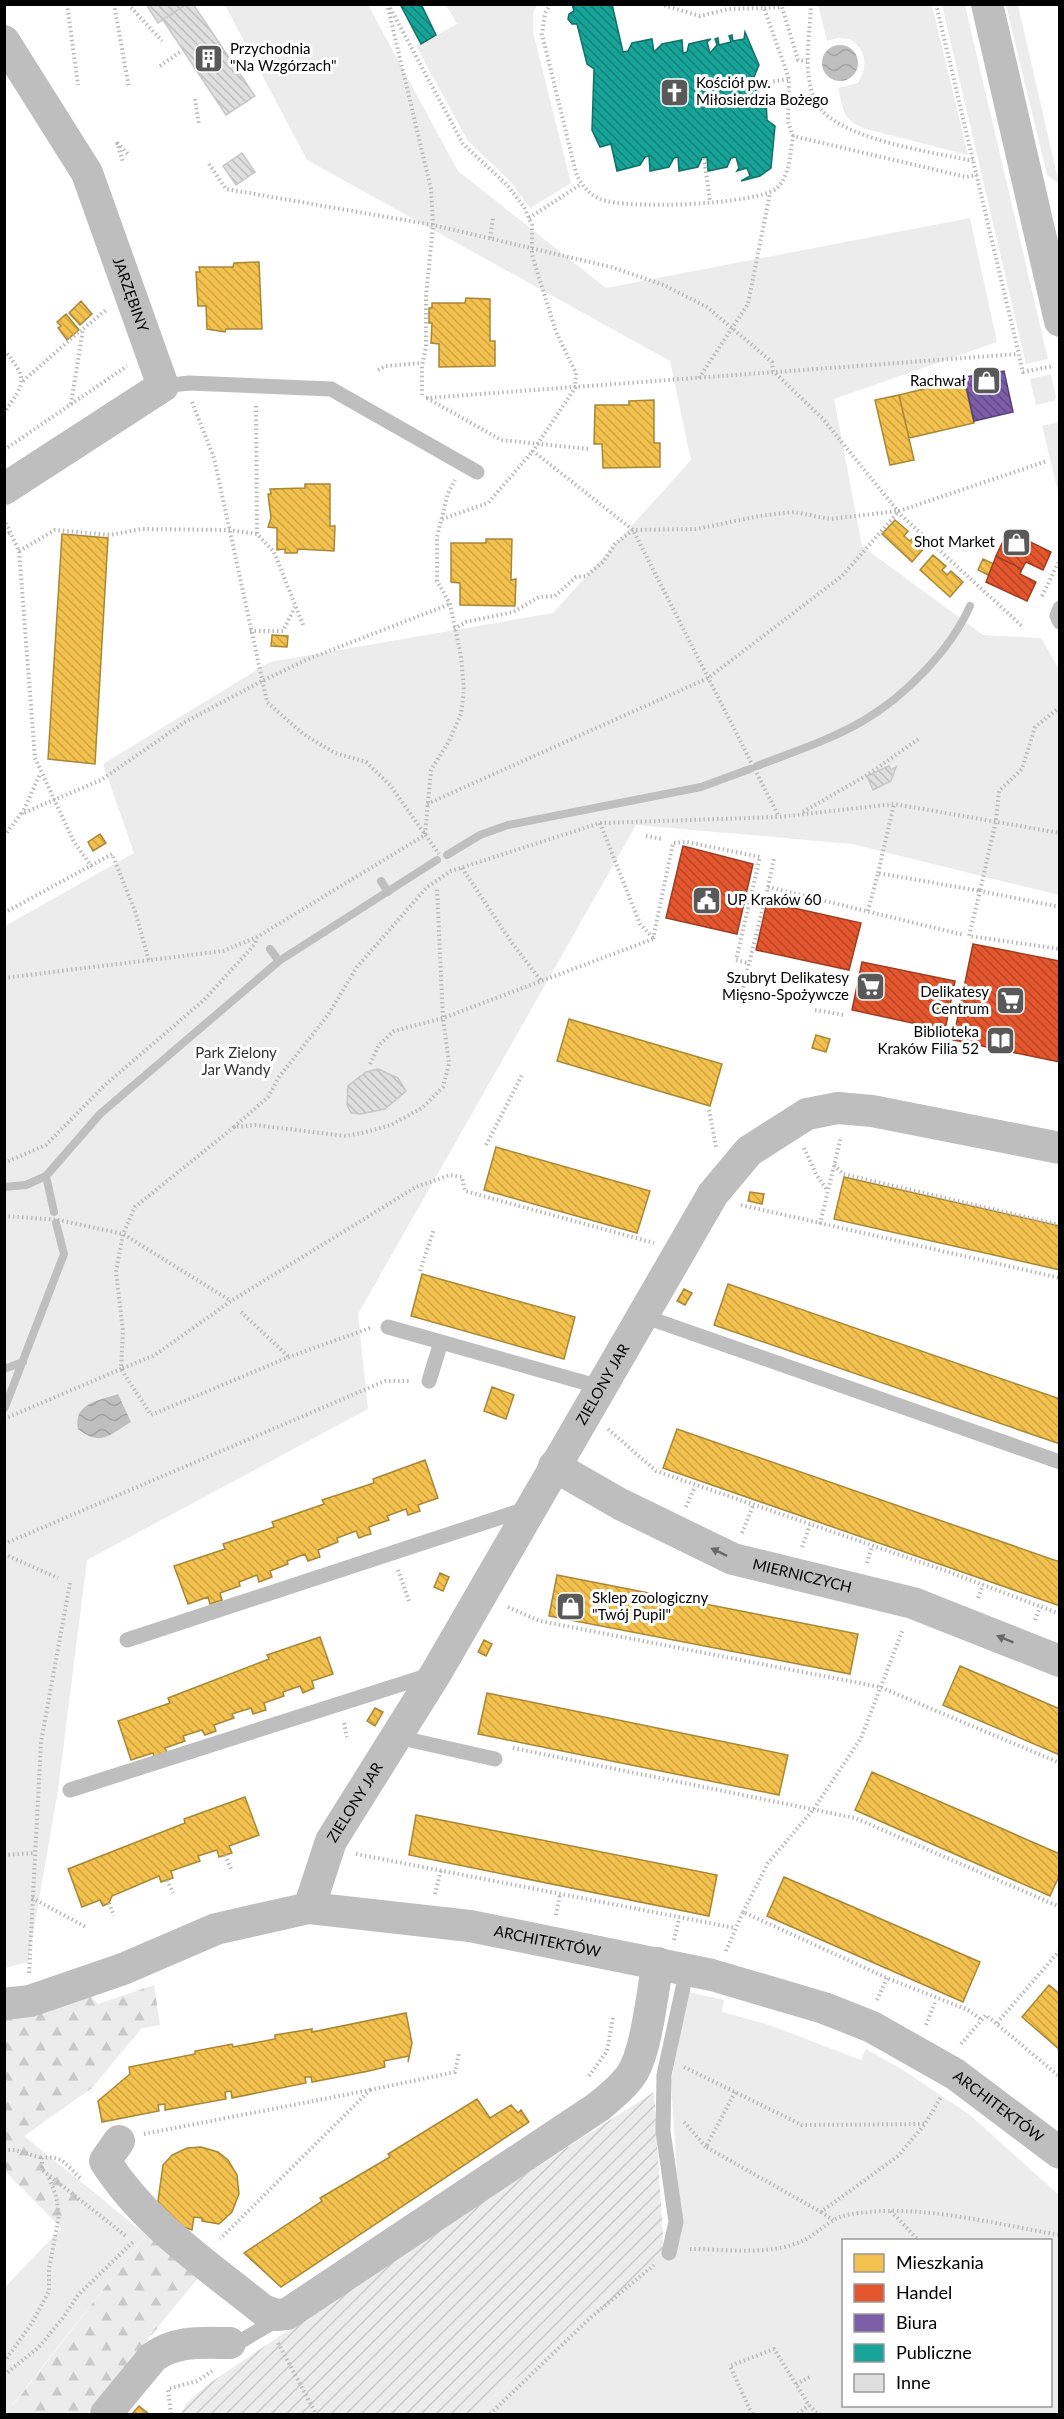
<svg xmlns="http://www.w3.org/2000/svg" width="1064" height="2419" font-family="Lato,sans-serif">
	<defs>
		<pattern id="forest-firs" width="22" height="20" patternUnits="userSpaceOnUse" patternTransform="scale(1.5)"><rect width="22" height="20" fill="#ececec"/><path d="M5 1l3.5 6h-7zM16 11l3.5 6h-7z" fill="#c9c9c9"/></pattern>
		<pattern id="garden-furrows" width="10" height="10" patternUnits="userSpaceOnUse" patternTransform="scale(1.5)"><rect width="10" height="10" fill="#ececec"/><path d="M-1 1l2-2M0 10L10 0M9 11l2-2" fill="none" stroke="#c9c9c9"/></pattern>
		<pattern id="water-waves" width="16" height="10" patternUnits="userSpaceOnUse" patternTransform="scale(1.5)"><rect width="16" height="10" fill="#bfbfbf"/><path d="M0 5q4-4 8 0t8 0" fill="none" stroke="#a2a2a2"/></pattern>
		<pattern id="homes-back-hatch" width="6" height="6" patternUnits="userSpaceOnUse" patternTransform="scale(1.5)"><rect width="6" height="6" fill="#f2c14e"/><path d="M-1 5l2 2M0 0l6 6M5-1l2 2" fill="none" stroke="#cea442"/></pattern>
		<pattern id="shops-back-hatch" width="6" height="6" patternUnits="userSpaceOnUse" patternTransform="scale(1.5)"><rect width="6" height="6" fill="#e4572e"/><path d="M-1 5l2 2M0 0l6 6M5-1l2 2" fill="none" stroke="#b64625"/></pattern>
		<pattern id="offices-back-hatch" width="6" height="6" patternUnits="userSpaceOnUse" patternTransform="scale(1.5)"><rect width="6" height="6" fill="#7b5ea7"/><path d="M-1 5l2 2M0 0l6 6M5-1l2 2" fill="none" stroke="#624b86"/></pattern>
		<pattern id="public-back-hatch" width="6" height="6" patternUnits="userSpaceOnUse" patternTransform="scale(1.5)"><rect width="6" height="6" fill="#17a398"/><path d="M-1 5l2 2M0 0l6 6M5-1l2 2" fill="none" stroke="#12827a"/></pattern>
		<pattern id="building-back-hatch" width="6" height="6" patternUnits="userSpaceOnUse" patternTransform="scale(1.5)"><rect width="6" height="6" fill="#dfdfdf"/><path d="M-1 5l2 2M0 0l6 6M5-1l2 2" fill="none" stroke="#bebebe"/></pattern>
	</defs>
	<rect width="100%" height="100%" fill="#fff"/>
	<path fill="#ececec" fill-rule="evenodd" d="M225 5H368L458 171 606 288 970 218 997 342 834 399 862 546 983 635 1041 638 1059 669V895L852 844 636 825 358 1314 368 1409 87 1560 58 1790 28 1962 5 1968V926L134 853 103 764 270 662 553 613 691 460 670 361 307 160Z
		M446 5H537L533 13V32L571 183 530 208 511 182 468 141 416 46 457 24Z
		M818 5H932L968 155 866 129C842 120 844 111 838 88L858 83C868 66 867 51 850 39L837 38 827 41Z
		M942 5H965L1048 359 1026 364Z
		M1006 5H1018L1059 184 1047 175Z
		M1051 374 1056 397 1054 401 1036 405 1030 379Z
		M1059 422H1060L1059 496 1042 426Z
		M688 1992 724 2000 722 2012 769 2025 861 2060 866 2049 903 2070 970 2115 1059 2195V2414H473L634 2282 680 2221 671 2082ZM844 2240H1050V2406H844Z
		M95 2193 146 2235 13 2404 25 2414H5V2287Z"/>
	<path fill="url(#forest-firs)" d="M154 1985 160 2025 142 2028 92 2088 24 2136 95 2193 62 2229 5 2171V2015L87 1991 98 2004Z
		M146 2235 198 2278 87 2414H25L13 2405Z"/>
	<path fill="url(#garden-furrows)" d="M654 2092 664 2253 634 2282 473 2414H181L186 2404 207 2385 404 2252Z"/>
	<path fill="url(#water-waves)" d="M822 63a18 18 0 1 1 36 0a18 18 0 1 1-36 0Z
		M118 1394 131 1422C109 1435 101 1447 78 1429 73 1403 98 1401 118 1394Z"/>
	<path fill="url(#homes-back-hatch)" stroke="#a98737" stroke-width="1.5" d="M259 262 262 329H226L225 332 207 329 206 306H198L196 272H200L199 267H233L234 263Z
		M466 298 490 299V341H495V366L439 367V344L431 343 432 323H429V308H432V303H465Z
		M81 301 92 314 80 325 69 313Z
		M66 314 79 330 67 340 58 328 61 326 57 322Z
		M964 379 974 423 909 438 899 395Z
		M899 395 914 460 890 465 875 400Z
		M654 400V443H660V467L603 468 602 444H594L595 405H629V401Z
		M305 484H330V526H335L334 551 298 549 297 553H285V549L277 550V528L268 527 271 518 268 494H271L270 489 305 488Z
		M895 520 908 531 904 536 910 541 914 537 925 547 912 562 882 534Z
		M62 534 108 538 95 764 48 759Z
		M486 539H512L511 580 516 579 515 606 460 605V583L451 582V543H486Z
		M933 555 946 566 942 570 947 575 951 571 963 582 950 597 920 570Z
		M983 559 994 564 988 575 978 570Z
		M272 635 288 636 287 647 271 646Z
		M100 834 106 843 93 851 88 842Z
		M569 1019 722 1064 710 1106 557 1061Z
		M816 1035 830 1039 826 1052 812 1048Z
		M496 1147 650 1191 637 1233 484 1190Z
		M844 1177 1060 1226V1270L834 1219Z
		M750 1192 764 1194 762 1204 748 1201Z
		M422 1274 575 1317 564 1359 411 1316Z
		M728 1284 1060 1399V1444L714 1325Z
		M684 1289 692 1293 685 1305 677 1301Z
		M492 1387 514 1395 506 1419 484 1411Z
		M677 1429 1060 1562V1606L663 1468Z
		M425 1460 438 1498 418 1505 420 1511 408 1515 406 1509 387 1516 389 1520 369 1527 371 1534 364 1536 359 1538 356 1531 337 1538 338 1542 318 1550 320 1557 308 1561 305 1554 287 1561 288 1564 270 1571 272 1577 259 1582 257 1575 239 1582 240 1586 220 1593 222 1600 210 1604 208 1597 188 1604 174 1566 225 1549 223 1544 274 1527 272 1522 324 1504 322 1500 374 1483 373 1479Z
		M440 1573 449 1577 443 1591 434 1587Z
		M557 1575 858 1634 850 1674 549 1616Z
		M320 1637 333 1674 312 1681 314 1688 303 1693 300 1686 283 1692 284 1696 264 1703 266 1710 253 1714 251 1708 232 1714 234 1718 214 1725 216 1731 205 1735 202 1730 183 1736 185 1741 165 1748 168 1754 155 1759 153 1753 131 1760 118 1721 170 1703 168 1698 269 1659 267 1655Z
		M484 1640 492 1644 486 1656 478 1652Z
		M960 1666 1060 1709V1755L943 1705Z
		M487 1693 788 1755 779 1795 478 1734Z
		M375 1708 383 1712 375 1726 367 1721Z
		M872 1772 1060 1854V1874L1050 1896 855 1810Z
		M245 1797 259 1835 229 1846 232 1853 219 1857 217 1850 198 1856 200 1861 171 1871 173 1878 161 1882 159 1876 112 1896 109 1903 103 1906 100 1900 82 1907 68 1869 185 1823 184 1819Z
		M416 1815 717 1875 709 1916 409 1855Z
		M784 1877 980 1962 963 2002 767 1916Z
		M1049 1985 1060 1994V2050L1022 2017Z
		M406 2013 412 2043 408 2062 409 2056 384 2061 385 2067 369 2071 312 2082 311 2077H305L306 2083 232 2098 231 2091 225 2092 226 2099 165 2110V2104L158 2105 159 2111 102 2122 98 2101 130 2074 129 2067 195 2054V2051L232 2044 233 2047 275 2039V2035L312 2029V2032Z
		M477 2099 490 2118 511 2105 518 2113 521 2110 529 2122 281 2287 244 2253 322 2201 320 2198 390 2157 388 2154Z
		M201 2147 218 2152 228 2160 237 2175 239 2194 232 2212 219 2224 202 2221V2218L194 2217 192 2230 181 2226 163 2212 158 2201 163 2165 172 2155 187 2148Z
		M139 2406 149 2414H132Z"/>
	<path fill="url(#shops-back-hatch)" stroke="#a03d20" stroke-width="1.5" d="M1008 531 1051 552 1043 570 1026 562 1022 569 996 556Z
		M996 556 1022 569 1020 574 1036 582 1027 601 986 582Z
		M683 846 753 864 737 934 666 918Z
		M767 902 861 923 849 970 756 950Z
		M973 944 1060 961V1062L953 1040Z
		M862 962 955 981 945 1030 852 1010Z"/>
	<path fill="url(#offices-back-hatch)" stroke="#564275" stroke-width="1.5" d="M1004 371 1013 412 974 421 964 377Z"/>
	<path fill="url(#public-back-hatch)" stroke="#10726a" stroke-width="1.5" d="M400 4H421L436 35 421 44Z
		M572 4H612L623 52 628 51 632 43 652 39 654 52 662 44 682 40 683 53 687 52 689 44 711 39 707 42 710 53 717 45 715 39 718 38 719 45 731 42 729 36 732 35 733 41 744 39 745 32 759 65 754 77 749 78 752 90 757 89 760 95 766 98 767 120 775 126 771 168 760 176 741 181 750 176 747 168 737 171 739 168 736 157 731 158 727 167 708 171 707 157 702 158 698 167 679 171 678 157 674 158 669 167 650 171 649 156 645 157 640 165 617 171 611 144 600 147 592 130 594 69 587 64 577 24H572L568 19 569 14 574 11Z"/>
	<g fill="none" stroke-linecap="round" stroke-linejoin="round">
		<path stroke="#bfbfbf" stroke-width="8" d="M757 766C793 752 830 740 863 721 905 696 950 651 970 606
			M447 855 480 835 508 825 701 787 750 769
			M381 881 388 892
			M270 949 279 961
			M46 1176 54 1212
			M4 1187 26 1185 46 1176 100 1114 279 961 437 860
			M4 1369 23 1362
			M5 1407 64 1254 56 1223"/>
	</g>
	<path fill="url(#building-back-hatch)" stroke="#c7c7c7" stroke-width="1.5" d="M146 4H187L158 23Z
		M187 4H193L255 96 226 115 163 20Z
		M242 153 255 172 236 185 223 166Z
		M889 766 891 770 896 767 891 781 873 790 867 776Z
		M378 1069 398 1078 406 1091 385 1109 361 1114 351 1113 347 1104 348 1086 366 1072Z"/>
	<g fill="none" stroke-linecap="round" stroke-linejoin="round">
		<path stroke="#b9b9b9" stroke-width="4" stroke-dasharray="1.5 3" stroke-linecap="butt" d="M67 4 78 85
			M114 4 129 88
			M128 4 162 41
			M388 4 463 144 507 185 524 207 532 225V255L556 332 576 373 575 388 533 451 633 530 779 817
			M551 4 545 13 542 34 576 173C581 184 588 194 600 199 626 210 757 205 777 188 790 176 790 152 793 136L966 177 977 175
			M660 4 700 16 728 9 764 8 789 79 788 122 793 136
			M763 4 764 8 782 7 798 60 807 61
			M811 4C810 35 803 66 813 96 826 138 928 151 968 160L973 159
			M936 4 1023 372 1053 366
			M388 8 431 189 433 225 426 297V347L422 366V395
			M160 66 180 52
			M751 85 789 79
			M195 99 199 125
			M117 142 123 162
			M117 143 128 154
			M704 158 710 202
			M209 164 226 189 433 225 611 267 664 285 707 307 772 362 773 371 823 419 901 515 1023 627
			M529 218 581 184
			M490 238 493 218
			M4 350C29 380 25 382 4 413
			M378 370 386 366 422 363
			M699 378 748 304 770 193
			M23 381 81 330
			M426 398 1018 354
			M427 398 501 440 589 449
			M192 402 214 458 267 702 303 734 335 753 366 762 390 785 439 854
			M71 404 83 329 106 310
			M256 406 257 534
			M4 450 127 366
			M4 519 19 551 35 758 74 842 92 867
			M442 519 488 503 533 451
			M4 536 11 532
			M19 551 55 530 110 535 141 529 228 530 257 534 274 552 304 627
			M1042 596 1060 559
			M454 629 466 622 513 612 539 597 555 596 576 577 586 576 604 561 615 544 633 530 697 529 759 516 794 512 830 519 898 511
			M250 631H283L295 607
			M427 804 708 678 842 576 899 511 1047 461
			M803 812 867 775 920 738
			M22 814 40 774
			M600 823 640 924 653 938
			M425 834 431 770 449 741 461 714 464 690 461 656 450 604 437 581V537L448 493 455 480
			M4 836 21 814 101 780 185 722 260 682 308 659 450 604
			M646 836 662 839
			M462 868 512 943 542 982
			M878 873 894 804
			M768 887 774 858
			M1060 907 980 891 969 936 1060 949
			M868 911 878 873 980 891 996 821 999 791 1022 769 1035 727 1060 707
			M4 913 112 854 135 911 149 961
			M653 939 673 843 687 842 760 857 736 960 748 963
			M4 978 223 951 257 937 425 835
			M742 992 768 887 964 935
			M815 1010 844 1015
			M370 1064 379 1045 394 1031 443 1018 653 939
			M709 1110 716 1147
			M234 1127 268 1097 279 1077 328 1015 357 967 427 887 451 871 600 823 779 817 894 804 1060 833
			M486 1145 523 1073
			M804 1148 817 1176 828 1191
			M4 1163 46 1145 105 1085 204 1000 255 944 257 938
			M834 1165 843 1174 1060 1225
			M741 1205 1060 1278
			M4 1216 59 1220 123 1234 231 1301
			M820 1224 841 1137
			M420 1271 434 1229
			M241 1312 289 1357
			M370 1328 289 1357 151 1415 121 1369 155 1355 231 1301 416 1187 450 1175 462 1177 465 1191 654 1243
			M4 1419 121 1369 123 1331 116 1272 123 1234 135 1207 234 1127 255 1125 346 1136 366 1132 391 1125 422 1108 443 1087 449 1064 443 1018 437 889
			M608 1429 656 1471 949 1572 1060 1614
			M686 1507 695 1486
			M742 1533 753 1506
			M4 1544 385 1381H411
			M802 1547 810 1525
			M4 1554 58 1578
			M867 1563 872 1546
			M398 1570 409 1601
			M978 1598 983 1585
			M508 1607 540 1621 880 1687 1060 1763
			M1035 1620 1040 1607
			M344 1723 347 1737
			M513 1748 855 1818 1060 1907
			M356 1854 735 1928
			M4 1855 35 1853
			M225 1855 231 1869
			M167 1880 173 1893
			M435 1894 441 1870
			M32 1898 86 1927
			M109 1903 114 1916
			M743 1912 768 1863 813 1810 861 1738 903 1629
			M556 1915 560 1894
			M674 1940 679 1919
			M726 1951 743 1912 887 1978 968 2010 982 2020
			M29 1973 41 1742 70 1583
			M877 2000 887 1978
			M997 2023 1060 1950
			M926 2025 936 2000
			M961 2044 986 2015 1060 2077
			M684 2067 802 2125 924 2124
			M589 2076 607 2051 613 2017
			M370 2090 455 2072 459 2053
			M735 2092 706 2147 821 2212 898 2156 925 2124 941 2097
			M684 2122 706 2147
			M144 2134 370 2090 220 2239
			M4 2150H15L42 2158
			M80 2178C66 2165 63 2155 42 2158V2170L126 2236
			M891 2211 918 2240
			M821 2212 833 2220
			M690 2249C723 2249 764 2255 795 2244 811 2239 820 2228 834 2220 844 2214 857 2213 869 2212 929 2206 1000 2225 1060 2235
			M278 2343 316 2414
			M4 2362 32 2323 49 2291V2269L59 2215 56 2196 48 2175
			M4 2375 38 2348 63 2318 78 2295 134 2241
			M796 2384 810 2377
			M1050 2390 1051 2391
			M171 2414 168 2389 197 2381 212 2371
			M490 2414 589 2319 654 2265
			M752 2414 730 2366 774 2349 809 2405 818 2414
			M798 2414 809 2405"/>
		<path stroke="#bebebe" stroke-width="15" d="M163 386 189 383 331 389 477 472
			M1060 608 1057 616 1060 622
			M643 1316 1060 1462
			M388 1327 600 1387
			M429 1381 441 1342
			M127 1640 529 1508
			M397 1737 495 1759
			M70 1790 430 1675
			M669 2253 676 2222 663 2131 664 2075 687 1969
			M230 2343 241 2341 282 2317"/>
		<g stroke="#bebebe" stroke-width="32">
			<path d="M987 4 1060 321"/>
			<path id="s1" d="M4 41 87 173 163 386 4 489"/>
			<path id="s2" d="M554 1466 620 1504 733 1559 913 1603 1060 1661"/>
			<path id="s3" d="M309 1908 331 1841 436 1673 713 1194 749 1151 807 1114 838 1108 872 1111 1060 1148"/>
			<path id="s4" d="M4 2004 30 2001 123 1969 216 1929 309 1908 470 1926 712 1975 824 2008 872 2027 955 2074 1060 2153"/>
			<path d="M119 2141 105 2161C144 2223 207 2265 263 2310L277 2315 287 2314 598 2107C609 2098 622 2088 631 2075 647 2052 652 1992 658 1963"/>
			<path d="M106 2414 153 2357C177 2340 202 2343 230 2343"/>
		</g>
	</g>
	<defs><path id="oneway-solid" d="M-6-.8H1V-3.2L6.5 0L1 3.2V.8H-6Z" transform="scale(1.5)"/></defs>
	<g fill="#686868">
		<use href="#oneway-solid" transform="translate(719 1552) rotate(-154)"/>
		<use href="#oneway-solid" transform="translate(1005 1639) rotate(-158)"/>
	</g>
	<defs>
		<symbol id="building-square" viewBox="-11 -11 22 22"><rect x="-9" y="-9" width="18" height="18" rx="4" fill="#595959" stroke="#fff"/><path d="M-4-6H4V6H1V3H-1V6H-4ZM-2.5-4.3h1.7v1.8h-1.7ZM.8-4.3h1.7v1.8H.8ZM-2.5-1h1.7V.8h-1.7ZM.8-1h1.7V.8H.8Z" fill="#fff"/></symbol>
		<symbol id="church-square" viewBox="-11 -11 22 22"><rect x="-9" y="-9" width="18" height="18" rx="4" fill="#595959" stroke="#fff"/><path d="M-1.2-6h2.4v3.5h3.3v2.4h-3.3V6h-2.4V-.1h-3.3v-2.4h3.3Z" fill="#fff"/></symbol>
		<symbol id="shop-square" viewBox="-11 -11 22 22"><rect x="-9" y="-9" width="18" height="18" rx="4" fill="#595959" stroke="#fff"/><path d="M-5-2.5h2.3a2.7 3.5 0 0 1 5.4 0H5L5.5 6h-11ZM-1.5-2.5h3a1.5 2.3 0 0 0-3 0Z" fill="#fff"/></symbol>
		<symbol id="civic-square" viewBox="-11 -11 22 22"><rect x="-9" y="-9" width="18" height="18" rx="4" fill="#595959" stroke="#fff"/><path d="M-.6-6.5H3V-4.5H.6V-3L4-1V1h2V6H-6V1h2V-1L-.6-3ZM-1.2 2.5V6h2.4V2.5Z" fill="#fff"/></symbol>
		<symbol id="supermarket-square" viewBox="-11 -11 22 22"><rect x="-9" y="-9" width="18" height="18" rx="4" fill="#595959" stroke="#fff"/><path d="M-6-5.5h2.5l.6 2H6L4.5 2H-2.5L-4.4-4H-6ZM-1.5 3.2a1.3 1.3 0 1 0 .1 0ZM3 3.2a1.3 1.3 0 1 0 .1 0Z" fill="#fff"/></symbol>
		<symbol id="library-square" viewBox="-11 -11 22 22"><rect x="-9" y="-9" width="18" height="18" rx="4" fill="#595959" stroke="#fff"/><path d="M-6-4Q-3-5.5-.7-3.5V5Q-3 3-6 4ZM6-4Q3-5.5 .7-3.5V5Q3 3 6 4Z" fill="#fff"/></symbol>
	</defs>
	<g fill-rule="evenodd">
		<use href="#building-square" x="192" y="42" width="33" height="33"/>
		<use href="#church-square" x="658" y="76" width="33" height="33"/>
		<use href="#shop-square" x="970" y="364" width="33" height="33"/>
		<use href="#shop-square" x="1000" y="526" width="33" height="33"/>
		<use href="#civic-square" x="690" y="884" width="33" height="33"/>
		<use href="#supermarket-square" x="854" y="970" width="33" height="33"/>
		<use href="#supermarket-square" x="994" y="984" width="33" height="33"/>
		<use href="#library-square" x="984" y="1024" width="33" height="33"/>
		<use href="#shop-square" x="554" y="1590" width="33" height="33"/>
	</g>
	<g text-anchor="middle" stroke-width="6" stroke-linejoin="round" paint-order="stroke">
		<g font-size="15" fill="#000" stroke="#fff" text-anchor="end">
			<text x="230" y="54" text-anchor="start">Przychodnia<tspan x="230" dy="17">"Na Wzgórzach"</tspan></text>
			<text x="696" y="88" text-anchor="start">Kościół pw.<tspan x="696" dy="17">Miłosierdzia Bożego</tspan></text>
			<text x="966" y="386">Rachwał</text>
			<text x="995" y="547">Shot Market</text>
			<text x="727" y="905" text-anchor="start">UP Kraków 60</text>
			<text x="849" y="983">Szubryt Delikatesy<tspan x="849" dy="17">Mięsno-Spożywcze</tspan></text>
			<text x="989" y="997">Delikatesy<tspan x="989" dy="17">Centrum</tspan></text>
			<text x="979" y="1037">Biblioteka<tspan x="979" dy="17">Kraków Filia 52</tspan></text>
			<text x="592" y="1603" text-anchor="start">Sklep zoologiczny<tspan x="592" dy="17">"Twój Pupil"</tspan></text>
		</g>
		<g font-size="15" fill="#000" stroke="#fff">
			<text dy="5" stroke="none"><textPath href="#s1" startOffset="285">JARZĘBINY</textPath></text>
			<text dy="5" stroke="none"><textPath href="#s3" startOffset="602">ZIELONY JAR</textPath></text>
			<text dy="5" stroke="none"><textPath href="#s2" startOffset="273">MIERNICZYCH</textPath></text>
			<text dy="5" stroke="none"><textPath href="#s3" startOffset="116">ZIELONY JAR</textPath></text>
			<text dy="5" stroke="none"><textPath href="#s4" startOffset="562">ARCHITEKTÓW</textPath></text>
			<text dy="5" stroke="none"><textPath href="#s4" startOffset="1048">ARCHITEKTÓW</textPath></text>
		</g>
		<g font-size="15" fill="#333" stroke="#fff">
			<text x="236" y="1058">Park Zielony<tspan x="236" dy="17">Jar Wandy</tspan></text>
		</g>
	</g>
	<rect width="1064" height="2419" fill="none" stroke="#000000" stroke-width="12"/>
	<rect x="842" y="2239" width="210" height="168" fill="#ffffff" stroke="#999999" stroke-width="1.5"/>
	<rect x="854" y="2254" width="30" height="18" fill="#f2c14e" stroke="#999999" stroke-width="1.5"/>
	<text x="896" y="2269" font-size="18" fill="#000000">Mieszkania</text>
	<rect x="854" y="2284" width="30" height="18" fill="#e4572e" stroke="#999999" stroke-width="1.5"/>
	<text x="896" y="2299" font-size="18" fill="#000000">Handel</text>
	<rect x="854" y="2314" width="30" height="18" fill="#7b5ea7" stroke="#999999" stroke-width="1.5"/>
	<text x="896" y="2329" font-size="18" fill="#000000">Biura</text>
	<rect x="854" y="2344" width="30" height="18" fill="#17a398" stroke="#999999" stroke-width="1.5"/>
	<text x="896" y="2359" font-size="18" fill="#000000">Publiczne</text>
	<rect x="854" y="2374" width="30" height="18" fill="#dfdfdf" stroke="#999999" stroke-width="1.5"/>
	<text x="896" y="2389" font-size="18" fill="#000000">Inne</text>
</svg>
